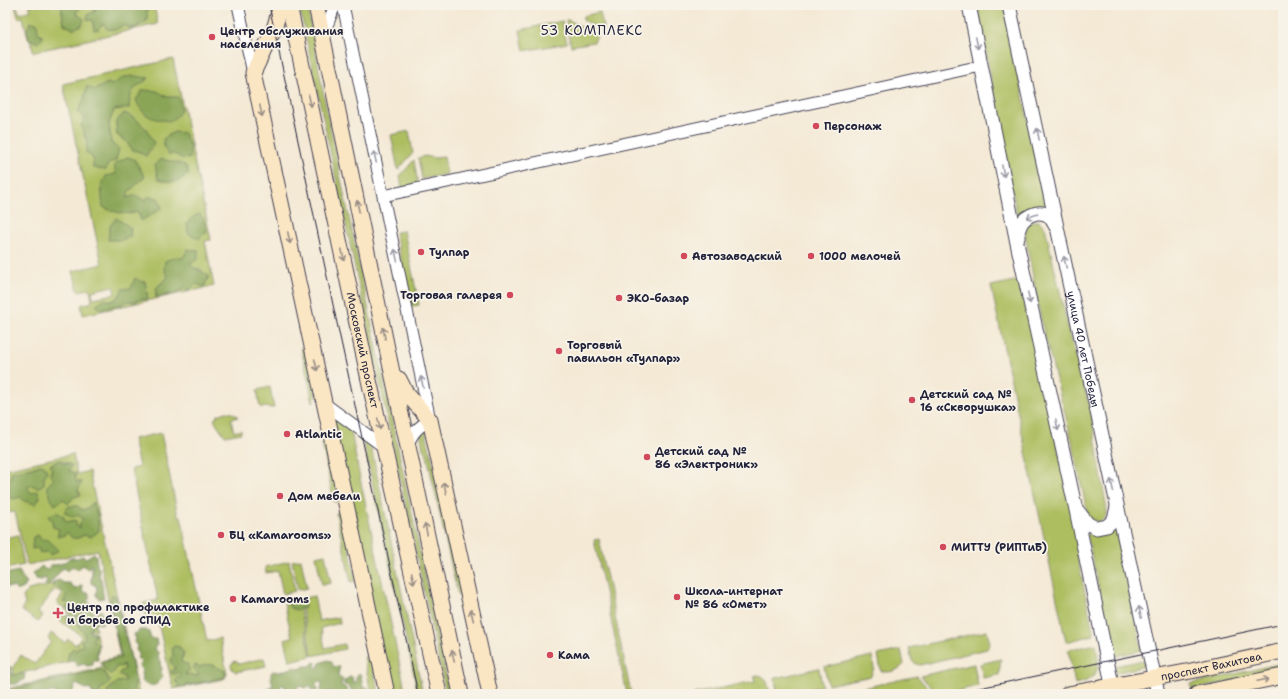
<svg xmlns="http://www.w3.org/2000/svg" width="1288" height="699" font-family="'Shantell Sans',sans-serif">
	<rect width="100%" height="100%" fill="#f7f3e8"/>
	<filter id="ink" filterUnits="userSpaceOnUse"><feTurbulence type="fractalNoise" baseFrequency=".025" numOctaves="2"/><feDisplacementMap in="SourceGraphic" scale="8" xChannelSelector="R" yChannelSelector="G"/><feConvolveMatrix kernelMatrix="1 2 1 2 8 2 1 2 1" color-interpolation-filters="sRGB"/></filter>
	<filter id="wash" filterUnits="userSpaceOnUse"><feTurbulence type="fractalNoise" baseFrequency=".012" numOctaves="4" result="noise"/><feDisplacementMap in="SourceGraphic" scale="16" xChannelSelector="R" yChannelSelector="G"/><feGaussianBlur stdDeviation="0.9" result="paint"/><feColorMatrix in="noise" values="0 0 0 0 0 0 0 0 0 0 0 0 0 0 0 0 0 1.4 0 .05"/><feComposite in="paint" operator="in"/></filter>
	<g filter="url(#wash)">
		<rect width="100%" height="100%" fill="#f4e9d5"/>
		<path fill="#adbe61" stroke="#68704e" fill-rule="evenodd" d="M15 5H16L20 14 31 10 29 5H61L64 24 82 5 91 7 93 5H100L96 7 94 12 103 23 124 25 133 29 147 21 146 6 147 5H154L158 24 33 52 31 41 28 39 23 17 18 18Z
			M299 5H307L328 118 450 694H446Z
			M977 5H1004L1046 206 1026 211 1017 216Z
			M600 12 604 32 583 20V16Z
			M566 20H569L597 36 594 42 571 46Z
			M562 21 567 43 524 51 520 30Z
			M173 59 211 240 205 241 214 286 83 315 81 305 92 302 90 289 78 291 73 271 102 264 63 84ZM148 79 133 89 129 96 114 110 109 123 111 143 86 152 87 142 81 126 84 119 78 111C87 97 93 91 108 83L111 85ZM124 113 146 156 138 151 132 150 126 141 117 135 116 122ZM134 159 145 177 129 191 126 198 145 201 141 221 138 212 129 214 106 176 117 174ZM183 259 194 268 202 270 190 290 183 289 176 293 156 297V288L168 277ZM145 281 148 299H140L135 302 128 300 120 306H110L112 301 117 298 121 294ZM113 286 115 294 93 298 92 291Z
			M409 131 413 153 398 170 391 135Z
			M425 156 435 158 444 157 447 174 422 179 418 158Z
			M414 160 418 184 402 188 400 176Z
			M1034 221H1039L1045 227 1069 331 1091 412 1107 511C1106 517 1104 520 1098 522L1088 517 1073 445 1042 325 1025 234 1028 224Z
			M404 231 419 305 411 306 395 232Z
			M1019 280 1074 517 1079 565 1094 635 1066 642 991 286Z
			M301 347 307 352 316 395 313 402Z
			M270 387 274 408 260 407 257 390Z
			M226 412C232 413 235 413 238 417L231 419 234 432 241 430V433L225 436 214 420 218 415Z
			M329 414 351 431 357 464 406 694H390Z
			M425 429 465 595 458 596 426 451 423 449 420 432Z
			M361 430 369 437 423 694H418Z
			M161 433 178 516H181L207 641 220 638 227 673 224 679 173 689 158 622 148 624 143 603 158 600 131 469 139 467 133 439ZM184 655 181 660 182 663 185 664 186 675 195 676 198 675V673L218 668 222 670 213 680 188 685H179V676L181 675 175 669V667L171 658 174 656Z
			M327 442 339 501 334 502 322 443Z
			M73 454 77 474 89 471 139 694H135L133 690 136 681 127 642 122 627V622L120 613 118 610 116 596 110 601 121 658 103 662 114 672 115 668 123 664 125 669 120 672 126 681 117 682 107 691 109 694H97L107 679 102 670 5 691V689L102 668 101 661 120 656 98 550 27 565 15 512 5 513V469ZM60 460 71 465 69 471 75 482H81L77 490 81 495 63 499 55 505 47 486 54 479 50 475 52 468 51 464ZM30 467H37L33 485 26 487 31 493 36 504 24 501 20 497H7C10 476 10 474 30 467ZM77 506 83 510 88 508 97 514 99 529 78 538 67 532 58 537 59 529 53 527 52 521 66 522 80 528 84 520 78 515 72 517 65 512Z
			M342 511 356 581 351 582 336 513Z
			M1116 527 1142 650 1113 657 1087 534C1100 536 1106 535 1116 527Z
			M18 535 24 565 5 569V556L8 555 5 538Z
			M599 539 631 694H627L594 540Z
			M325 554 331 583 322 585 316 556Z
			M301 559 307 588 298 590 292 561Z
			M289 561 295 591 283 594 278 571 266 573 265 567Z
			M59 583 89 602 96 630 93 631 66 611 67 610 57 603 63 594 55 589 38 612 43 616 38 622 21 610 25 604 23 597 28 590Z
			M314 596 319 621 339 617 340 623 321 628 325 648 344 644 345 649 312 656 300 599Z
			M298 599 311 656 290 661 285 639 292 637 284 602Z
			M64 614 92 633H96L99 648 97 655 14 675 13 667 21 655 35 664 51 642 48 639 51 633 65 643 68 639 76 645 82 636 60 621Z
			M987 631 990 643 987 649 920 665 916 664 912 661 909 648Z
			M1096 644C1098 657 1102 673 1088 680 1085 682 1079 683 1075 684L1068 650Z
			M901 650 904 664C900 670 888 674 881 671L878 655Z
			M872 656 874 668 871 676 828 685 824 667Z
			M364 657 370 659 372 662 379 693 371 694Z
			M264 658 266 666 236 672 232 669 231 665 233 662 236 661 239 664Z
			M1001 659 999 675 983 678 980 664Z
			M1144 660 1145 666 1115 673 1114 666Z
			M1283 663V670L1192 690 1190 684Z
			M974 664 978 686 943 694H938L920 676Z
			M819 668 822 686C813 688 785 697 777 692L775 678Z
			M758 675C768 676 768 686 770 694H693L755 681 754 676Z
			M917 676 933 694H835Z"/>
		<path fill="#8aa557" stroke="#566449" d="M61 5H82L76 13 84 19 82 25 73 29 64 24Z
			M100 5H147V21L132 29 124 25 115 30 107 29 103 23 99 29 94 30 93 21 87 19 88 14 94 12 96 7Z
			M30 22 37 23 38 32 42 36 43 38 38 43 29 39 27 30Z
			M135 76 149 78C134 88 130 90 129 108L114 110 109 123 111 143 119 149 116 160 108 164 106 170 93 168V158L86 152 87 142 81 126 84 119 78 111 83 102 87 86 94 90 108 83 112 85 124 77Z
			M143 90 157 91 167 97H178C183 110 182 113 170 121 152 119 144 118 136 100Z
			M124 113C139 119 147 128 154 143L146 156 138 151 132 150 126 141 117 135 116 122Z
			M174 132 184 133 190 147V158L184 159 174 154H168L164 148 163 139Z
			M127 157 134 159 145 177 129 191 127 198 136 195 145 201 148 197 158 198 162 208 141 221 138 212C125 215 115 213 103 207L101 187 106 176 116 174 114 165Z
			M162 159 185 165 189 173C177 184 173 183 158 179L155 164Z
			M200 214 204 220 207 231 199 239 188 233 187 223 194 216Z
			M116 218 131 228 130 237 121 240H108L110 226Z
			M188 249 198 251V259L190 264C195 270 202 271 209 276L204 287 196 284 190 290 183 289 176 293 156 297V288L168 277 164 269 165 261 175 257 183 258Z
			M135 278 142 282 145 281 148 299H140L135 302 128 301C117 308 112 305 101 310L96 305 104 299 112 301C118 298 120 295 122 289L131 288Z
			M60 460 63 463 72 465 69 471 75 473 76 482H82L78 490 81 495 74 497 68 504 63 499 55 505 51 499 47 486 54 479 50 475 52 469 50 465Z
			M38 465H44L47 471 44 477V484L37 488 33 485 27 487 31 493 38 491 40 497 36 504 24 501 20 497 14 499 7 497 9 488 8 481 11 477V472C20 472 27 467 37 467Z
			M93 502 97 514 99 531 91 537 84 535 78 538H72L67 532 65 535 57 537 59 529 53 527 52 521 48 516 57 512 64 517 66 522 76 520V525L80 528V522L84 520 78 515 72 517 64 512 69 506H77L83 510 88 508Z
			M38 535 42 540 47 539 59 550 51 555 47 552 40 553 38 548 32 549 33 537Z
			M94 553 96 556 97 566 99 568C98 578 101 576 102 584 103 589 102 593 104 598L99 599 96 595 97 587 91 583C91 577 93 571 92 565L87 569 83 565 77 570 73 566 68 571 63 568 48 586 45 584 47 581 45 578 42 580 36 579 32 574 42 566 46 570 51 565C59 565 64 563 70 558H77L83 556 86 558Z
			M19 571 24 580 27 583 24 588 17 591 14 587H6L5 591V574Z
			M59 580 64 583H70L72 587 76 589 82 585 83 592 89 593V599L84 604 79 606 77 612 73 609 68 610 66 607 70 605 67 602 63 603 66 595 58 587 53 586V582Z
			M114 594 117 600 118 610 120 613 122 627 127 642 136 681 133 690 135 694H109L107 691 117 682 125 681 124 677 119 675 120 672 125 669 123 664 121 667 118 666 115 668 114 672 110 674 104 669 103 662 121 658 110 601 112 595Z
			M293 598H296L297 600 303 598 304 600 305 608 297 610 290 608 289 605 287 604V601L292 600Z
			M90 603 91 610 96 614 101 610 103 617 102 624 97 623 91 627 90 632 95 634 93 641 99 644 97 651 98 660H93V665L87 666 84 664 77 666 74 661 67 660 69 653 73 648 76 651 78 647 83 646 81 640 85 639 84 632 76 626 80 625V621L75 623H67L66 618 71 612 76 616 83 613 81 609Z
			M139 630H146L149 632 151 639H156L157 645 155 649 159 653 158 657 161 661 160 665 162 668 161 673 163 676C159 685 150 690 142 681L143 677 141 675 142 670 139 666 141 662 137 658 139 654 136 650 137 646 134 642 136 640 134 634 137 633Z
			M174 646 180 647 182 652H184L181 660 182 663 188 664V667L190 670 186 673V675L191 674 195 676 198 675V673L193 668 195 665 200 667C210 661 216 667 225 671L226 677 177 688 179 685 178 683H176L175 678 181 675 178 672 175 674H172L171 671 175 669V667L170 662 171 658 173 656 172 648Z
			M328 660 331 661 334 667 340 666 338 675 343 679 341 685 347 689 348 692 347 694H332L330 691 323 693 321 691 322 683 319 682 315 685 319 689 317 691H312L310 686 308 687 303 688 301 686 298 687 293 694H288L286 691 284 685H282L280 687 282 691 281 694H277L276 692 274 694H268L266 692V689L273 685 271 678V673L273 671 279 672 295 667 299 669 302 668 304 666H310L314 662 316 663 315 665 316 668 317 669 320 663Z
			M5 666 11 667 12 675 25 674 24 680 16 684H9L5 678Z
			M102 670 104 673 108 676 107 679 111 681 105 687 101 688 100 692 97 694H93L89 688 86 689 76 684 71 694H56L54 692H50L47 694H5V691Z
			M359 673 361 675 363 688 366 687 368 689 364 694H351V689L348 685H344V681L351 676 353 678 352 682H356V677Z"/>
	</g>
	<g filter="url(#ink)">
		<g fill="none" stroke-linecap="round" stroke-linejoin="round">
			<defs>
				<path id="minor" d="M238 5 253 73
					M343 5 430 420C419 426 413 432 408 444
					M323 36 335 5
					M383 196 981 66
					M325 404 384 447"/>
				<g id="tertiary">
					<path d="M969 5 1017 243 1076 510 1114 694"/>
					<path id="s1" d="M1009 5 1158 694"/>
					<path d="M1018 238C1018 235 1018 232 1019 229 1022 217 1038 208 1049 216 1052 219 1054 224 1056 227"/>
					<path d="M1078 511 1088 524 1097 528 1107 526 1114 519 1117 507"/>
				</g>
				<g id="secondary">
					<path d="M281 5 274 29 253 73 387 694"/>
					<path id="s2" d="M289 5 369 380 439 694"/>
					<path d="M316 5 389 358 461 694"/>
					<path d="M399 379 406 393 430 420 490 694"/>
					<path id="s3" d="M1068 694 1191 671 1283 651"/>
					<path d="M1197 694 1283 676"/>
				</g>
			</defs>
			<use href="#minor" stroke="#424052" stroke-width="13"/>
			<use href="#tertiary" stroke="#424052" stroke-width="15"/>
			<use href="#secondary" stroke="#424052" stroke-width="17"/>
			<use href="#minor" stroke="#fff" stroke-width="11"/>
			<use href="#tertiary" stroke="#fff" stroke-width="13"/>
			<use href="#secondary" stroke="#fbe6c4" stroke-width="15"/>
			<path stroke="#22223b" stroke-width="1" d="M269 5 335 314 418 694
				M951 694 1283 624"/>
		</g>
		<defs><path id="oneway-shaft" d="M-6 0H5M1.5-3L5.5 0L1.5 3" fill="none" stroke-width="1.6" stroke-linecap="round" stroke-linejoin="round"/></defs>
		<g stroke="#9c9ca7">
			<use href="#oneway-shaft" transform="translate(977 43) rotate(78)"/>
			<use href="#oneway-shaft" transform="translate(1038 134) rotate(-102)"/>
			<use href="#oneway-shaft" transform="translate(375 157) rotate(-102)"/>
			<use href="#oneway-shaft" transform="translate(1003 171) rotate(79)"/>
			<use href="#oneway-shaft" transform="translate(1032 216) rotate(160)"/>
			<use href="#oneway-shaft" transform="translate(396 255) rotate(-102)"/>
			<use href="#oneway-shaft" transform="translate(1065 262) rotate(-102)"/>
			<use href="#oneway-shaft" transform="translate(1029 298) rotate(78)"/>
			<use href="#oneway-shaft" transform="translate(422 382) rotate(-102)"/>
			<use href="#oneway-shaft" transform="translate(1057 425) rotate(78)"/>
			<use href="#oneway-shaft" transform="translate(1112 485) rotate(-102)"/>
			<use href="#oneway-shaft" transform="translate(1140 612) rotate(-102)"/>
		</g>
		<g stroke="#998e86">
			<use href="#oneway-shaft" transform="translate(310 101) rotate(78)"/>
			<use href="#oneway-shaft" transform="translate(261 111) rotate(78)"/>
			<use href="#oneway-shaft" transform="translate(358 206) rotate(-101)"/>
			<use href="#oneway-shaft" transform="translate(289 238) rotate(78)"/>
			<use href="#oneway-shaft" transform="translate(343 255) rotate(78)"/>
			<use href="#oneway-shaft" transform="translate(384 333) rotate(-101)"/>
			<use href="#oneway-shaft" transform="translate(316 365) rotate(77)"/>
			<use href="#oneway-shaft" transform="translate(379 424) rotate(78)"/>
			<use href="#oneway-shaft" transform="translate(445 488) rotate(-102)"/>
			<use href="#oneway-shaft" transform="translate(426 529) rotate(-102)"/>
			<use href="#oneway-shaft" transform="translate(413 578) rotate(77)"/>
			<use href="#oneway-shaft" transform="translate(472 615) rotate(-103)"/>
			<use href="#oneway-shaft" transform="translate(453 656) rotate(-102)"/>
			<use href="#oneway-shaft" transform="translate(1263 680) rotate(-12)"/>
		</g>
	</g>
	<g fill="#d1495b" stroke="#f7f3e8" stroke-width="1.5">
		<circle cx="212" cy="37" r="4"/>
		<circle cx="816" cy="126" r="4"/>
		<circle cx="421" cy="252" r="4"/>
		<circle cx="684" cy="256" r="4"/>
		<circle cx="811" cy="256" r="4"/>
		<circle cx="510" cy="295" r="4"/>
		<circle cx="619" cy="298" r="4"/>
		<circle cx="559" cy="351" r="4"/>
		<circle cx="912" cy="400" r="4"/>
		<circle cx="287" cy="434" r="4"/>
		<circle cx="647" cy="457" r="4"/>
		<circle cx="280" cy="496" r="4"/>
		<circle cx="221" cy="535" r="4"/>
		<circle cx="943" cy="547" r="4"/>
		<circle cx="677" cy="597" r="4"/>
		<circle cx="233" cy="599" r="4"/>
		<path d="M56 607h4v4h4v4h-4v4h-4v-4h-4v-4h4z"/>
		<circle cx="550" cy="655" r="4"/>
	</g>
	<g text-anchor="middle" stroke-width="3.5" stroke-linejoin="round" paint-order="stroke">
		<g font-size="11" font-weight="bold" fill="#22223b" stroke="#f7f3e8" text-anchor="start">
			<text x="220" y="35">Центр обслуживания<tspan x="220" dy="13">населения</tspan></text>
			<text x="824" y="130">Персонаж</text>
			<text x="429" y="256">Тулпар</text>
			<text x="692" y="260">Автозаводский</text>
			<text x="819" y="260">1000 мелочей</text>
			<text x="502" y="299" text-anchor="end">Торговая галерея</text>
			<text x="627" y="302">ЭКО-базар</text>
			<text x="567" y="349">Торговый<tspan x="567" dy="13">павильон «Тулпар»</tspan></text>
			<text x="920" y="398">Детский сад №<tspan x="920" dy="13">16 «Скворушка»</tspan></text>
			<text x="295" y="438">Atlantic</text>
			<text x="655" y="455">Детский сад №<tspan x="655" dy="13">86 «Электроник»</tspan></text>
			<text x="288" y="500">Дом мебели</text>
			<text x="229" y="539">БЦ «Kamarooms»</text>
			<text x="951" y="551">МИТТУ (РИПТиБ)</text>
			<text x="685" y="595">Школа-интернат<tspan x="685" dy="13">№ 86 «Омет»</tspan></text>
			<text x="241" y="603">Kamarooms</text>
			<text x="67" y="611">Центр по профилактике<tspan x="67" dy="13">и борьбе со СПИД</tspan></text>
			<text x="558" y="659">Кама</text>
		</g>
		<g font-size="11" fill="#22223b" stroke="#f7f3e8">
			<text dy="4" stroke="none"><textPath href="#s1" startOffset="352">улица 40 лет Победы</textPath></text>
			<text dy="4" stroke="none"><textPath href="#s2" startOffset="353">Московский проспект</textPath></text>
			<text dy="4" stroke="none"><textPath href="#s3" startOffset="146">проспект Вахитова</textPath></text>
		</g>
		<g font-size="13" letter-spacing="1" fill="#22223b" stroke="#f7f3e8">
			<text x="592" y="35">53 КОМПЛЕКС</text>
		</g>
	</g>
	<rect width="1288" height="699" fill="none" stroke="#f7f3e8" stroke-width="20"/>
</svg>
